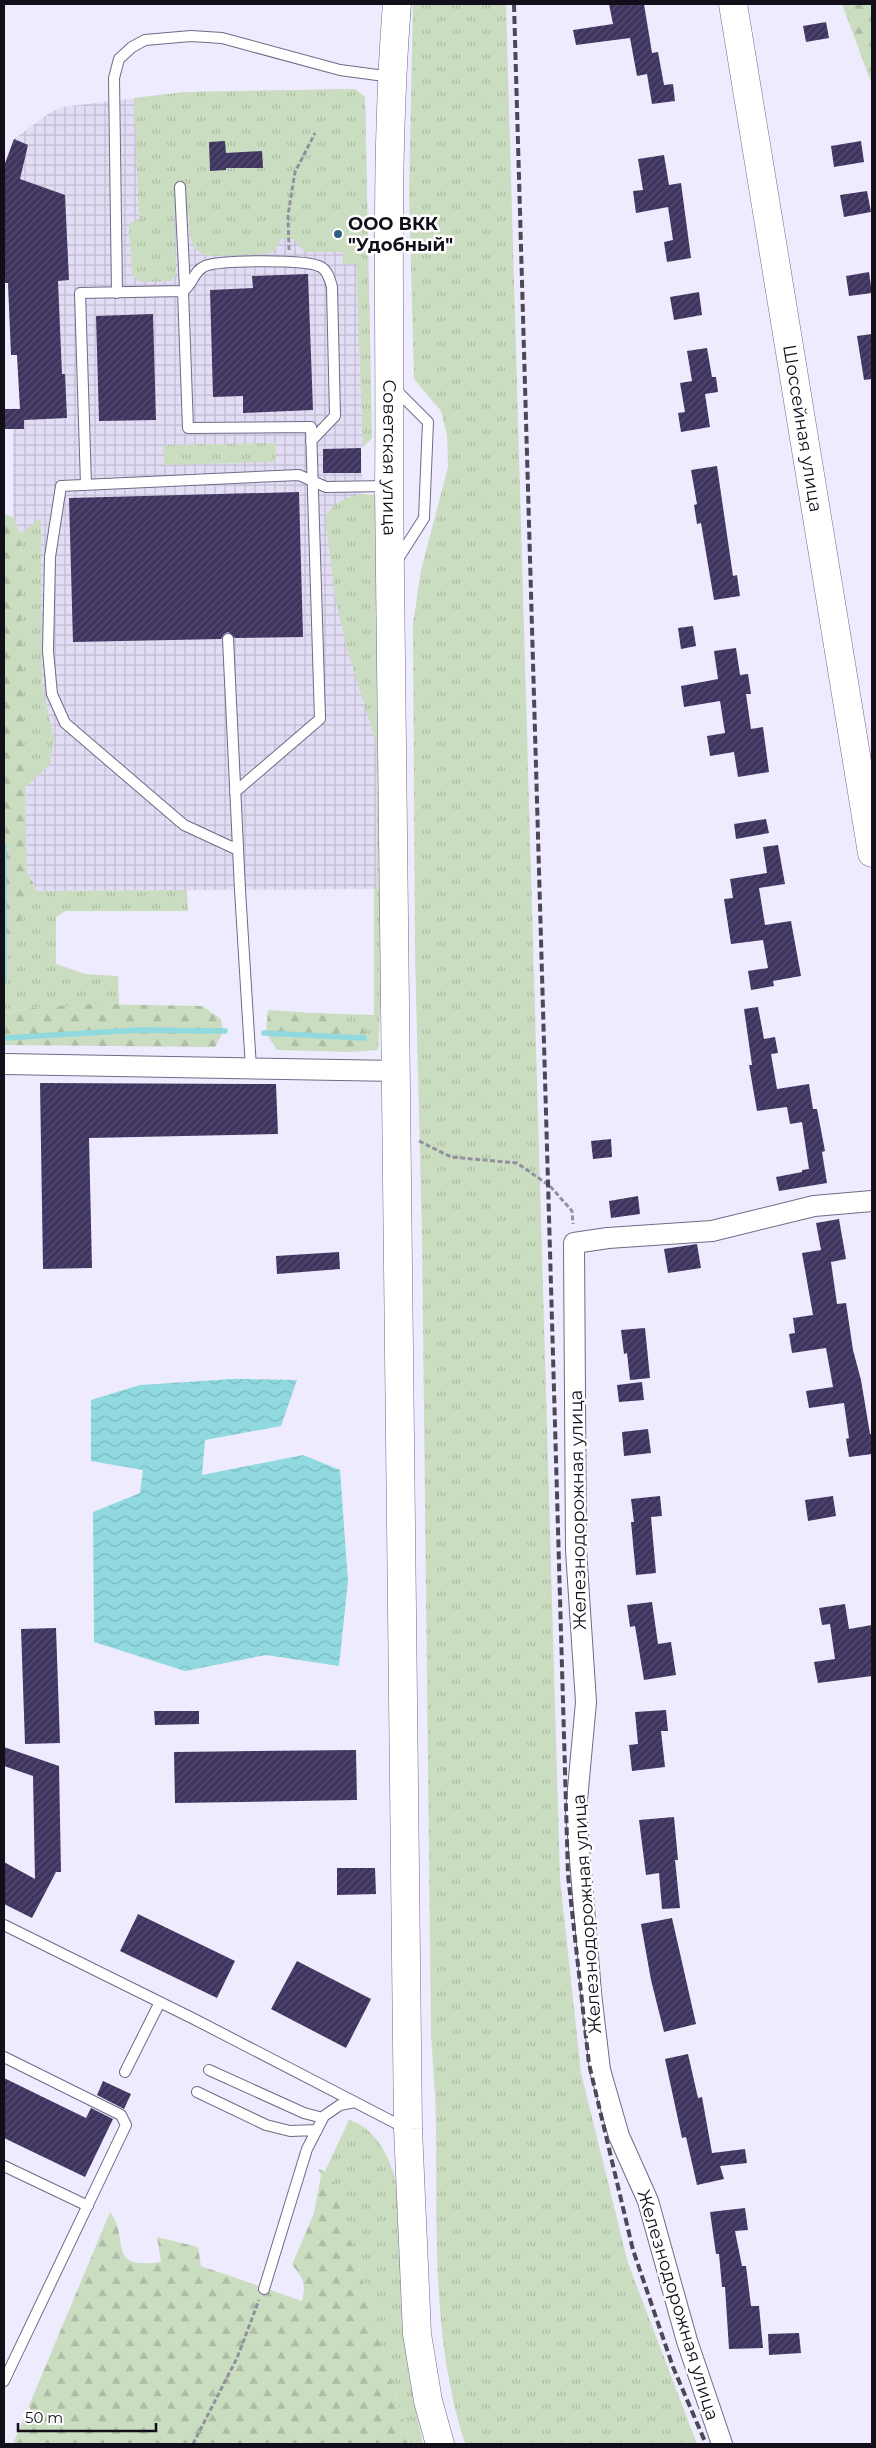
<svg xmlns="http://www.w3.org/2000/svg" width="876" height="2448" font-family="Montserrat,sans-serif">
	<defs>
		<pattern id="industrial-grid" width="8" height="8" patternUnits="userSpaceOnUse" patternTransform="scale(1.25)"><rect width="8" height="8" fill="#e2ddf5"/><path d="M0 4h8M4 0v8" fill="none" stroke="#c1bcd1"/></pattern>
		<pattern id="grass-tufts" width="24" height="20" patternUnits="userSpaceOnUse" patternTransform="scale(1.25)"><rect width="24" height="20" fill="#cbddc0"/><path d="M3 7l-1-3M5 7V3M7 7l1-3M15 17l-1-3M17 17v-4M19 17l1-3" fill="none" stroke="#adbca4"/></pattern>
		<pattern id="forest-firs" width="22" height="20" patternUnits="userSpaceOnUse" patternTransform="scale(1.25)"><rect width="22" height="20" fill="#cbddc0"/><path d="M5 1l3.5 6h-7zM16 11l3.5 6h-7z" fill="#adbca4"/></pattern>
		<pattern id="water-waves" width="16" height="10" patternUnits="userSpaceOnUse" patternTransform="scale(1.25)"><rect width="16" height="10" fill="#90d9df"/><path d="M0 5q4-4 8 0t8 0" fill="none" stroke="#7bb9bf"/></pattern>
		<pattern id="building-hatch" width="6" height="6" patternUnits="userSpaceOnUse" patternTransform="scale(1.25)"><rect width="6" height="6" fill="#3e345f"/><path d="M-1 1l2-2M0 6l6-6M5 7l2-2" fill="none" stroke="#564e71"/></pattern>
	</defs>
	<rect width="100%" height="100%" fill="#efebff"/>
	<path fill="url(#industrial-grid)" d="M355 89 365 97 372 438 361 449 363 493 374 508 377 889 37 891 27 871 20 533 13 517V429H4V409L20 408 17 355H11L8 283H4V166L14 139 51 112 63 107 185 92Z"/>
	<path fill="url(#grass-tufts)" d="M413 4H506L560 1879 581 2073 628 2263 697 2444H465C432 2341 437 2236 436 2129 436 2098 433 2066 431 2034L422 1237 415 953 413 624 421 570 448 467 447 435 441 411 414 379 409 193Z
		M355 89 365 97 372 438 363 447 356 264H343V252H305L293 239H281L276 250 267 254 210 256C188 252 190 235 189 216H174L176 274 171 281 140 282 132 275 129 227 131 222 139 219 134 98 185 92Z
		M276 443V462L164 465 163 445Z
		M363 494 375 495 382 511 384 940 378 1050 351 1052 372 1047 313 1013 374 1015V889L377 888 376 742 346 646 335 596 325 516C336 502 346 496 363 494Z
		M41 518 42 684 54 739 50 764 25 788 20 533Z
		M187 890 188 911H65L56 917V964L85 974 118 976 119 1005 32 1008 4 1013V939L15 937 24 906 37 891Z
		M349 2120C371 2126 385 2148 392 2169 404 2199 398 2235 400 2267 402 2301 404 2336 408 2370 412 2395 418 2420 423 2444H410L332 2174 325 2171Z"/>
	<path fill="url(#forest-firs)" d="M842 4H872V85Z
		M4 514 13 517 20 533 27 871 37 891 24 906 15 937 4 939Z
		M94 1004 202 1006 221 1019 223 1032 215 1047 4 1045V1013L32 1008Z
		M268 1010 313 1013 362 1025 372 1047 351 1052 277 1050 266 1033Z
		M318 2169 332 2174 410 2444H13L110 2212C131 2240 105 2270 161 2262L157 2237 198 2247 201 2266 302 2301C306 2284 304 2278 292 2265L314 2213 321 2175Z"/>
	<path fill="url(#water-waves)" d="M233 1379 297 1380 281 1426 205 1440 202 1475 303 1455 340 1470 348 1581 339 1666 266 1655 185 1671 94 1642 93 1512 140 1493 143 1470 91 1461V1400L140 1385Z"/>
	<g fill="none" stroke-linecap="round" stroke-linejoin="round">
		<path stroke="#90d9df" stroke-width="5.5" d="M4 846V981
			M264 1033 364 1038
			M4 1038 139 1030 225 1031"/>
	</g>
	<path fill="url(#building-hatch)" d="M609 4H644L652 53 658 52 664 85 673 84 675 101 652 104 647 74 637 76 630 38 576 45 573 30 613 24Z
		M826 22 829 38 806 42 803 26Z
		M14 139 28 145 20 179 65 195 69 280 58 281 62 374H65L67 418 24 420V429H4V409H20L17 355H11L8 283H4V166Z
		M225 141 226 153 262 151 263 168H226V170L210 171 209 142Z
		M861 141 864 162 834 167 831 146Z
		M664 155 669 185 681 183 691 258 667 262 664 242 673 240 668 207 636 213 633 191 643 190 638 159Z
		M867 191 871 212 844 217 840 195Z
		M869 272 872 293 849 296 846 276Z
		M308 274 313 410 243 413V396L213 397 210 290 253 288 252 276Z
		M699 292 702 315 674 320 670 297Z
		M153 314 156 420 99 421 96 316Z
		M872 334V379L864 380 857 336Z
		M707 348 712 377H716L718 392 705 394 710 427 681 432 678 413 685 412 680 383 692 381 687 351Z
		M361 448V473H323V449Z
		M717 466 733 576 737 575 740 596 714 600 701 523 697 524 694 505 697 504 691 470Z
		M299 492 303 637 235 638 228 632 224 634 221 639 73 642 69 498Z
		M693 626 696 646 681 649 678 628Z
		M736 648 740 675 748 674 751 694H746L751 729 763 727 769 772 738 777 734 752 710 756 707 736 725 733 720 701 684 707 681 686 718 679 714 651Z
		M766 819 769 833 736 839 734 824Z
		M778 845 785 884 759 888 765 925 791 921 801 976 773 981 774 986 751 990 748 971 768 968 763 940 731 944 724 899 733 898 730 879 767 873 763 847Z
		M758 1007 764 1039 775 1037 778 1053 771 1054 777 1089 809 1084 813 1109H817L825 1151 822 1152 827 1183 779 1191 776 1177 802 1172V1170L809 1169 802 1122 790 1124 787 1107 757 1111 749 1065H752L744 1009Z
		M40 1083 276 1084 278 1134 89 1138 92 1268 43 1269Z
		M611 1139 612 1157 593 1159 591 1141Z
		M638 1196 640 1214 611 1218 609 1201Z
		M839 1219 846 1259 831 1262 837 1304 846 1303 853 1350 861 1380 870 1434H872V1454L849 1457 846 1439 849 1438 844 1403 809 1408 806 1391 833 1387 826 1348 792 1353 789 1334 795 1333 793 1318 813 1315 802 1253 821 1250 816 1223Z
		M697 1244 701 1268 668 1273 664 1249Z
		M339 1252 340 1269 277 1274 276 1256Z
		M645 1328 650 1378 630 1380 627 1353 624 1354 621 1330Z
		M642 1382 644 1400 619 1402 617 1385Z
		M648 1429 651 1453 624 1456 622 1432Z
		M660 1496 662 1516 651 1517 656 1573 636 1575 631 1522H634L631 1499Z
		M833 1496 836 1516 808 1521 805 1500Z
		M652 1602 658 1644 671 1642 676 1675 644 1680 635 1626 630 1627 627 1605Z
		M845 1604 849 1629 872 1625V1676L818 1683 814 1662 835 1659 830 1624 822 1625 819 1608Z
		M56 1628 60 1743 25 1744 21 1629Z
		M666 1710 668 1731H661L665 1767 632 1771 629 1745 638 1744 635 1712Z
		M154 1711H199V1724L155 1725Z
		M4 1747 59 1766 61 1872H56L32 1918 4 1904V1862L35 1879 33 1776 4 1766Z
		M356 1750 357 1800 175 1803 174 1752Z
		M674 1817 678 1860H675L680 1908 662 1909 659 1873 646 1875 639 1820Z
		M337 1868H375L376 1894 337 1895Z
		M138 1914 235 1961 217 1998 120 1951Z
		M672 1918 696 2024 664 2032 651 1980 641 1924Z
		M297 1961 371 1999 346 2048 271 2009Z
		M688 2054 698 2098 702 2097 712 2153 745 2149 747 2163 720 2166 724 2179 697 2185 686 2137 682 2138 665 2059Z
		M4 2078 86 2118 91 2108 113 2119 85 2177 4 2138Z
		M103 2081 131 2094 124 2109 97 2095Z
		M745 2208 748 2230 735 2231 742 2266H746L751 2306H759L763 2348 729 2349 725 2287H722L719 2254H716L710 2212Z
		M799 2333 801 2353 769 2355 768 2334Z"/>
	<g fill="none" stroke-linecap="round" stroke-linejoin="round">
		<defs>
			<path id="lane" d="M180 187 185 289
				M183 291 188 428 311 427 320 719 235 792
				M117 293 114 78 119 59 132 47 145 40 191 36 222 38 340 70 392 77
				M395 389 428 422 424 518 396 562
				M86 485 80 293 183 291C193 285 193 271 205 266 221 260 307 259 321 267 328 271 330 280 332 287L335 416 311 441
				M228 639 240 890 251 1068
				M238 850 184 825 65 723 52 694 48 651 50 557 61 486 299 475 326 487 388 486
				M4 1925 194 2019 405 2128
				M4 2057 121 2115 126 2125 4 2381
				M209 2070 304 2113 323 2118
				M125 2072 160 2002
				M197 2092 266 2125 290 2131 317 2130
				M4 2166 88 2206
				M264 2289 307 2149 324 2116 340 2105 355 2102"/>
			<path id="street" d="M4 1064 397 1071
				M722 2444 687 2341 648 2201 619 2136 600 2070 591 1993 576 1811 586 1702 576 1550 574 1243 608 1238 712 1231 814 1206 872 1201"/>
			<g id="secondary">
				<path id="s1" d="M397 4C384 165 391 326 389 488L408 2129 417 2334 428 2401 440 2444"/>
				<path id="s2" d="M733 4 872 853"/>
			</g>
		</defs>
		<use href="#lane" stroke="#706a87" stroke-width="12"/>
		<use href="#street" stroke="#706a87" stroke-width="22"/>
		<use href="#secondary" stroke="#706a87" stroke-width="29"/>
		<path stroke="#9490a0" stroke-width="3" stroke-dasharray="5 2.5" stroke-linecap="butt" d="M289 250 288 215 295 172 315 133
			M419 1141 451 1157 517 1163 550 1186 572 1211 573 1224
			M193 2444 237 2358 259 2300"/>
		<use href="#lane" stroke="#fff" stroke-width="10"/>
		<use href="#street" stroke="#fff" stroke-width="20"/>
		<use href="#secondary" stroke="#fff" stroke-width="28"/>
		<path stroke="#4c4957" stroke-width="4" stroke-dasharray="8 4" stroke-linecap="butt" d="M514 4 568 1875 589 2064 633 2250 673 2367 706 2444"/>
	</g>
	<circle fill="#2f607e" stroke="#fff" stroke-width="2" cx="338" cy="234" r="5"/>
	<g text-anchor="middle" stroke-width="5" stroke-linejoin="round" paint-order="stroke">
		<g font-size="18" font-weight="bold" fill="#120f1a" stroke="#fff" text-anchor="start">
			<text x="348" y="230">ООО ВКК<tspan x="348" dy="21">"Удобный"</tspan></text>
		</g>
		<g font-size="18" fill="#120f1a" stroke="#fff">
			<text dy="6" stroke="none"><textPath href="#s2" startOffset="430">Шоссейная улица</textPath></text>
			<text dy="6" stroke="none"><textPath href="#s1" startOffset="454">Советская улица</textPath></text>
			<text transform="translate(578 1510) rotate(-91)" y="6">Железнодорожная улица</text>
			<text transform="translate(587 1914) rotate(-94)" y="6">Железнодорожная улица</text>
			<text transform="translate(678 2305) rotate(73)" y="6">Железнодорожная улица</text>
		</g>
	</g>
	<rect width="876" height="2448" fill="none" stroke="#120f1a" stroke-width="10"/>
	<path d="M18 2423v8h138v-8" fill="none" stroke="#120f1a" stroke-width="2.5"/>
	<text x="25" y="2423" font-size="15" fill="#120f1a" stroke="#ffffff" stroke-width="4" paint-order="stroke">50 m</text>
</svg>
